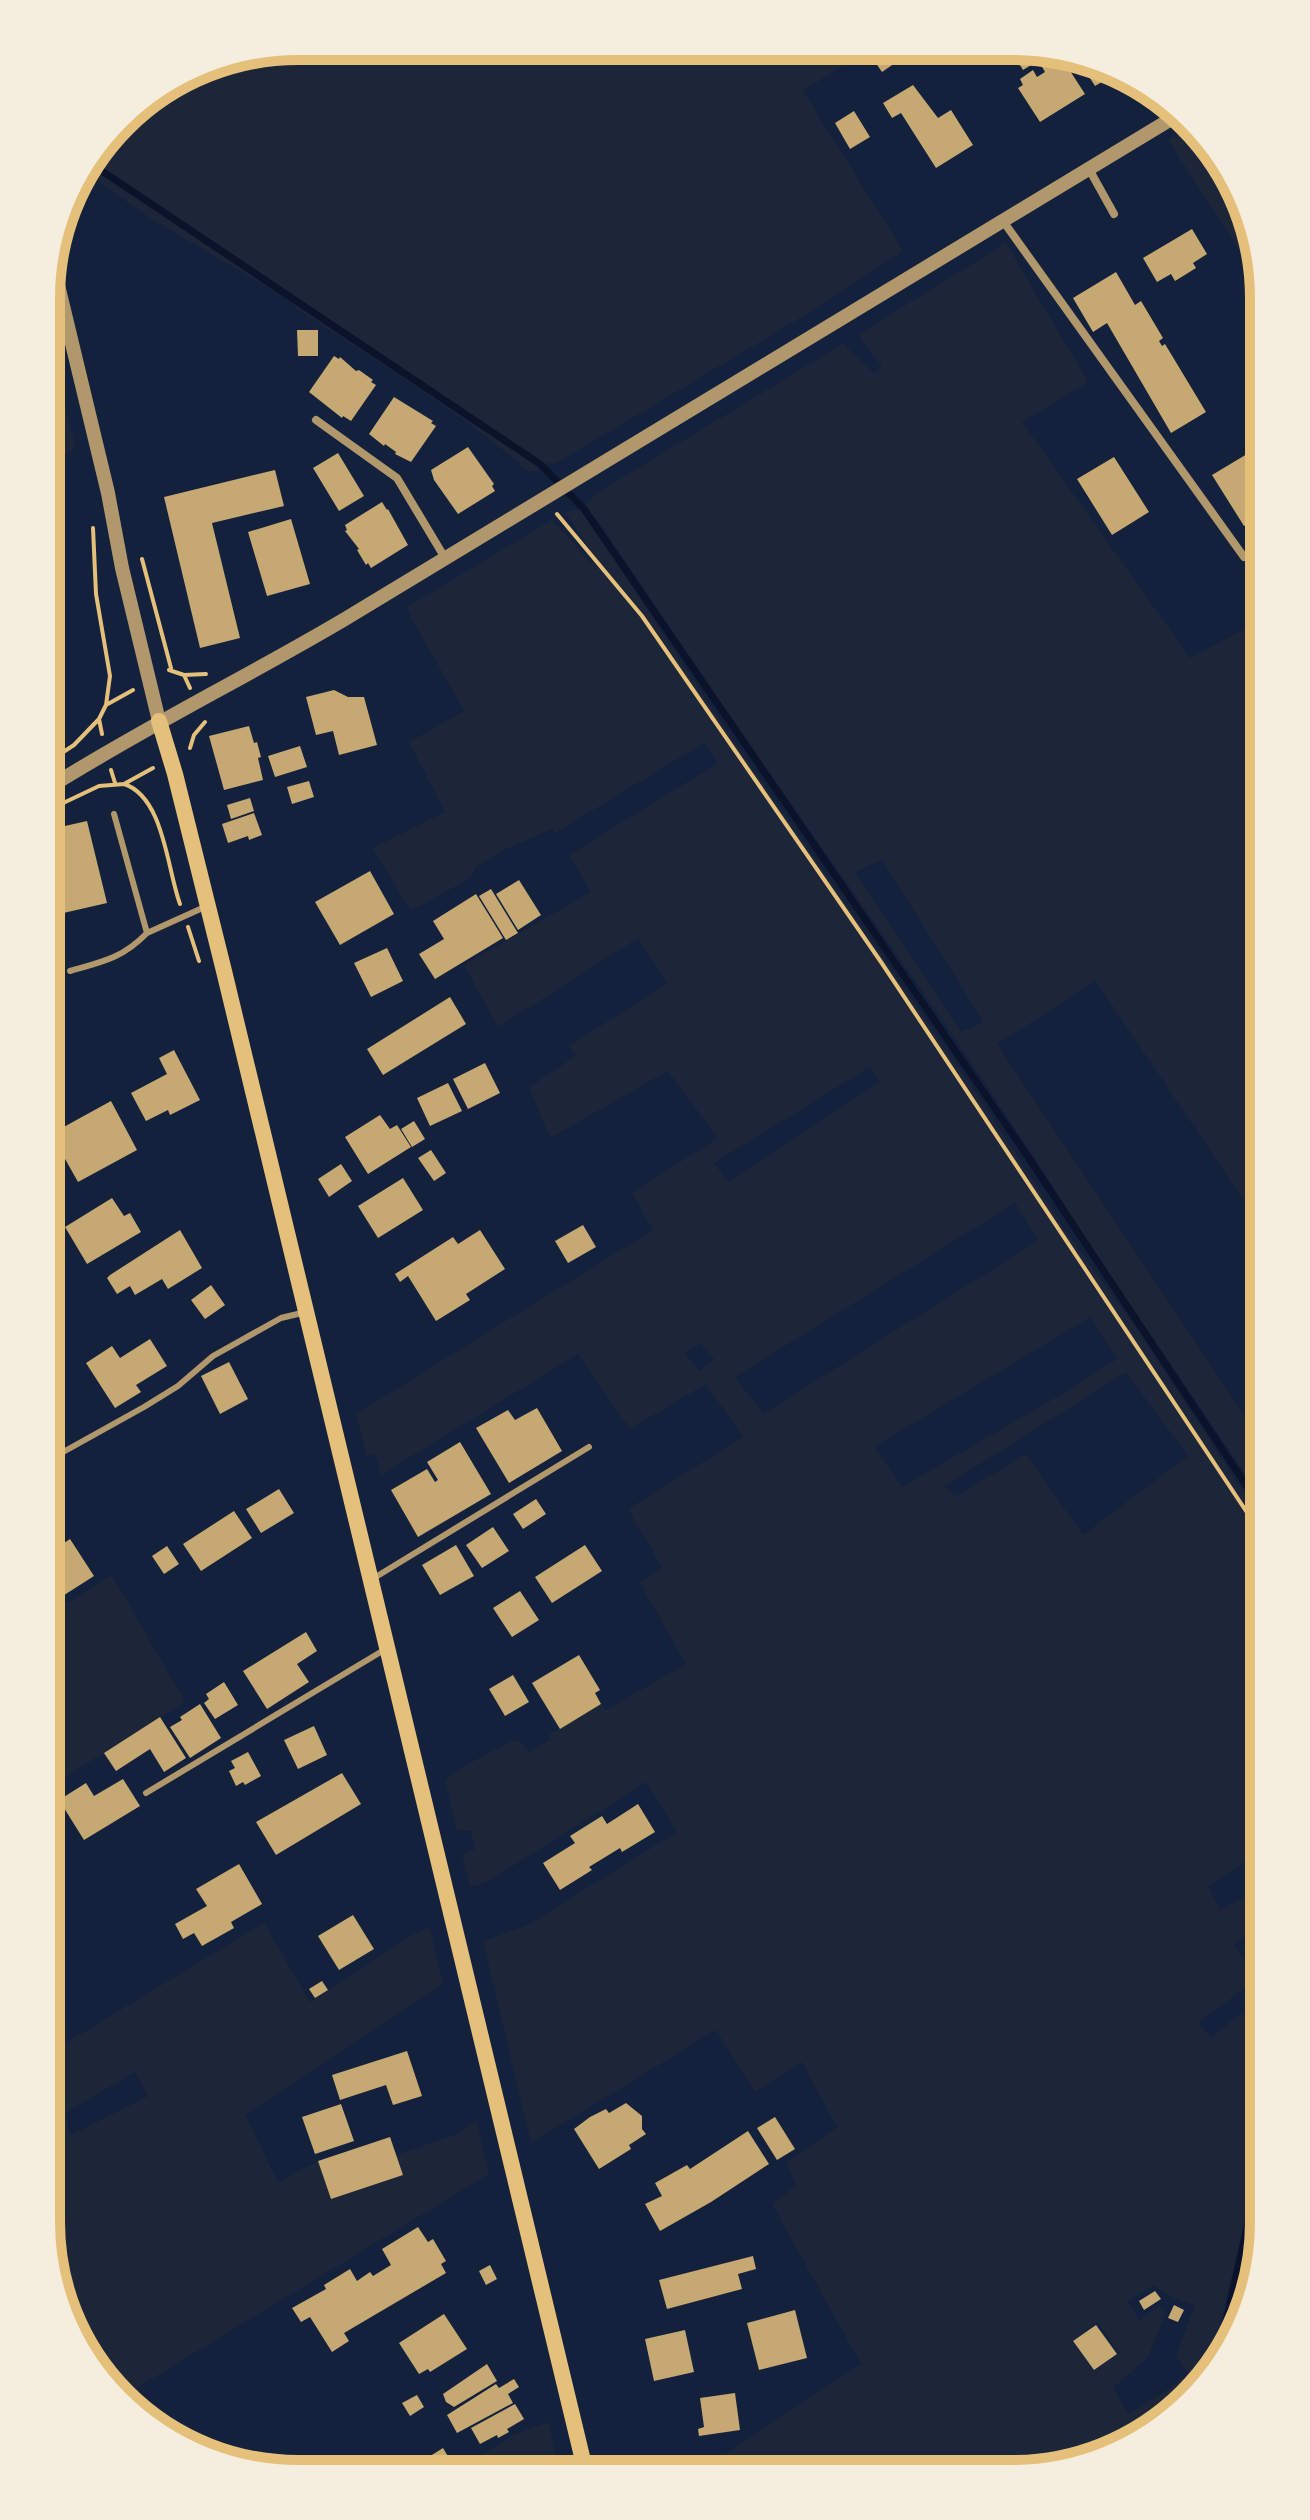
<svg xmlns="http://www.w3.org/2000/svg" width="1310" height="2520" font-family="Merriweather,serif">
	<rect width="100%" height="100%" fill="#14213d"/>
	<path fill="#1d2539" fill-rule="evenodd" d="M298 46 867 50 803 91 903 251 820 306 555 464 548 463 537 471H528C456 408 372 359 293 306L294 303 155 221 83 172 132 109 202 65Z
		M1190 127 1251 217 1262 285 1168 140Z
		M1006 243 1088 382 1022 422 1190 658 1254 624 1245 601 1264 590V1231L1096 981 997 1044 1264 1445V1501L1099 1259 1035 1158 946 1025 723 706 596 518 591 524 720 720 982 1101 1066 1231 1141 1335 1264 1524V1849L1208 1886 1221 1910 1264 1885V1924L1234 1944 1244 1961 1264 1948V1974L1198 2023 1211 2037 1263 1997V2168L1250 2198 1207 2380 1152 2431 1093 2461 1012 2474H911L902 2462 883 2474 697 2473 861 2364 772 2204 796 2186 787 2162 837 2127 802 2062 755 2092 716 2030 531 2143 483 1941 528 1925 677 1832 646 1782 489 1881 470 1887 462 1854 475 1849 471 1831 457 1830 445 1780 464 1766 514 1740 522 1743 529 1753 551 1739 549 1735 601 1704 606 1710 686 1664 640 1583 662 1567 628 1509 743 1437 706 1384 630 1429 578 1354 381 1475 375 1454 367 1457 356 1414 653 1230 632 1193 718 1138 668 1071 550 1138 529 1087 576 1056 569 1046 667 984 638 938 498 1027 464 965 591 892 569 855 718 763 704 743 555 833 552 829 501 851 475 867 472 877 411 911 373 848 445 812 409 742 464 711 406 608 552 520 591 563 597 560 565 512C578 510 588 506 595 494L843 344 874 373 882 366 862 342 859 334ZM882 860 983 1021V1022L961 1032 855 872ZM870 1067 880 1082 728 1182 714 1163ZM1015 1203 1039 1240 763 1414 735 1377ZM1090 1317 1117 1359 1067 1391 902 1487 874 1447ZM700 1343 714 1359 699 1371 685 1353ZM1126 1372 1188 1456 1083 1535 1026 1454 955 1497 945 1486ZM1154 2285 1166 2295 1195 2305 1176 2356 1188 2373 1172 2387 1129 2414 1113 2388 1148 2357 1166 2313 1159 2306 1140 2320 1127 2302ZM1097 2322 1119 2353 1094 2372 1072 2341Z
		M48 344 76 448 48 464Z
		M112 1575 185 1702 46 1789 47 1615Z
		M264 1923 310 2002 412 1935 430 1928 443 1984 245 2115 278 2182 318 2161 331 2199 403 2175 396 2155 455 2135 476 2121 489 2174 130 2392 101 2365 59 2303 46 2222V2055ZM135 2072 148 2096 71 2135 65 2113Z
		M548 2422 561 2473 454 2472 513 2435Z"/>
	<path fill="#0b132b" d="M1263 2168V2239L1245 2318 1210 2378 1250 2198Z
		M101 2365 130 2392 222 2459 187 2448 132 2412Z"/>
	<g fill="none" stroke-linecap="round" stroke-linejoin="round">
		<path stroke="#0b132b" stroke-width="7" d="M90 163 540 464 584 509 1020 1145 1264 1512"/>
	</g>
	<path fill="#c6a872" d="M887 50H891L898 61 882 72 873 59Z
		M1011 50 1049 51 1051 53 1023 70Z
		M1054 57 1058 63 1063 60 1085 94 1040 122 1018 88 1023 85 1020 79 1033 70 1037 77 1045 72 1041 65Z
		M1078 59 1101 71 1112 76 1095 86Z
		M913 85 938 118 951 110 973 145 936 168 901 113 892 118 883 103Z
		M854 111 870 137 850 149 835 123Z
		M1192 229 1207 254 1193 263 1196 268 1175 281 1171 274 1157 282 1143 258Z
		M1116 272 1135 305 1141 301 1163 338 1159 341 1162 346 1165 344 1206 412 1171 433 1107 323 1093 332 1073 298Z
		M297 330H318V356H298Z
		M334 356 339 359 340 357 356 371 359 370 373 380 371 382 376 385 351 421 343 416 342 418 309 392Z
		M394 397 433 421 431 423 436 426 411 462 395 454 396 452 385 444 384 446 369 434Z
		M468 447 494 484 492 486 495 491 458 514 434 480 431 470Z
		M338 453 364 496 339 511 313 468Z
		M1247 454 1264 482V515L1244 526 1212 475Z
		M1114 457 1149 512 1112 535 1077 479Z
		M275 470 284 506 212 523 240 638 200 648 164 497Z
		M382 502 387 510 388 509 408 545 371 568 368 563 366 565 357 550 359 549 345 531 347 530 345 525Z
		M48 503 63 556 48 560Z
		M291 519 310 584 267 596 248 532Z
		M48 666 56 682 48 686 58 707 48 712Z
		M334 690 348 697H364L377 745 339 755 333 731 316 735 306 697Z
		M249 726 254 743 257 742 261 757 258 758 263 780 224 790 209 736Z
		M300 746 307 767 275 777 268 756Z
		M309 781 314 797 292 804 287 787Z
		M250 798 254 811 231 819 227 805Z
		M254 813 262 835 249 840 248 836 228 843 222 824Z
		M87 821 107 903 59 914 47 865V830Z
		M370 871 394 914 340 945 315 902Z
		M519 880 541 915 518 930 496 894Z
		M491 889 518 933 506 940 479 896Z
		M476 894 503 938 435 979 419 954 444 939 433 921Z
		M387 948 403 981 371 997 354 963Z
		M450 997 466 1024 383 1075 367 1049Z
		M174 1050 200 1100 170 1115 168 1110 146 1121 131 1093 167 1074 159 1058Z
		M485 1063 500 1093 468 1109 453 1079Z
		M448 1083 462 1111 430 1126 417 1098Z
		M111 1101 137 1150 78 1182 51 1134Z
		M380 1115 390 1129 397 1125 411 1147 368 1174 345 1137Z
		M414 1121 425 1139 412 1147 401 1129Z
		M431 1150 446 1173 434 1181 418 1158Z
		M341 1164 352 1181 329 1197 318 1179Z
		M403 1178 423 1210 378 1238 358 1206Z
		M112 1198 124 1216 130 1213 141 1232 87 1264 65 1227Z
		M583 1225 596 1247 568 1263 555 1241Z
		M180 1230 202 1268 168 1289 162 1279 135 1295 130 1286 117 1294 107 1278 110 1275Z
		M480 1230 505 1269 466 1294 470 1300 436 1321 408 1276 400 1282 395 1274 453 1237 458 1244Z
		M47 1251 59 1269 47 1276Z
		M211 1285 225 1305 205 1319 191 1300Z
		M150 1339 167 1366 136 1385 141 1392 115 1408 86 1363 112 1346 120 1358Z
		M229 1362 248 1399 220 1414 201 1376Z
		M537 1408 562 1451 509 1483 476 1428 508 1410 515 1420Z
		M460 1442 491 1494 418 1537 391 1490 427 1469 435 1482 438 1480 427 1462Z
		M279 1489 294 1513 261 1533 246 1509Z
		M536 1499 546 1514 523 1529 513 1514Z
		M234 1511 252 1538 201 1571 183 1544Z
		M493 1527 509 1551 482 1568 466 1545Z
		M70 1539 94 1576 47 1606V1550L49 1553Z
		M456 1545 474 1576 440 1595 422 1565Z
		M585 1545 602 1571 552 1603 535 1577Z
		M167 1546 179 1564 164 1574 152 1556Z
		M520 1591 539 1620 512 1637 493 1608Z
		M306 1632 317 1651 297 1664 309 1682 267 1709 243 1671Z
		M579 1655 600 1690 595 1693 601 1704 560 1729 532 1683Z
		M513 1675 529 1702 505 1716 489 1689Z
		M224 1682 238 1705 215 1719 204 1703 209 1699 206 1694Z
		M200 1704 221 1738 190 1758 170 1727 182 1720 180 1717Z
		M160 1717 186 1758 164 1772 150 1749 116 1771 104 1753Z
		M314 1726 327 1755 298 1769 284 1740Z
		M248 1752 261 1776 245 1785 243 1782 236 1786 229 1771 235 1768 231 1761Z
		M342 1773 361 1804 276 1855 256 1822Z
		M123 1779 140 1806 84 1840 59 1800 86 1783 94 1796Z
		M638 1804 655 1832 622 1852 620 1848 589 1867 592 1870 560 1890 543 1863 575 1843 570 1836 602 1816 607 1824Z
		M239 1864 262 1904 231 1922 234 1928 202 1946 194 1933 183 1939 175 1924 207 1906 196 1889Z
		M353 1915 374 1949 339 1970 318 1936Z
		M322 1981 328 1990 315 1998 309 1989Z
		M407 2051 422 2096 393 2105 386 2085 340 2100 332 2075Z
		M626 2103 642 2116V2129L646 2134 629 2145 631 2149 599 2169 574 2129 590 2117 606 2109 609 2113Z
		M341 2104 354 2141 315 2154 302 2117Z
		M775 2117 795 2149 777 2160 757 2128Z
		M748 2131 769 2164 711 2202 660 2231 645 2204 662 2196 655 2183 687 2165 690 2169Z
		M390 2137 403 2175 331 2199 318 2161Z
		M418 2227 428 2242 433 2239 446 2261 441 2264 446 2273 344 2333 349 2341 332 2352 310 2317 301 2322 292 2308 326 2289 324 2285 350 2269 357 2281 370 2272 373 2276 391 2265 382 2249Z
		M753 2256 756 2269 738 2274 742 2289 667 2309 659 2280Z
		M490 2265 497 2279 486 2285 479 2271Z
		M1155 2291 1161 2299 1144 2310 1139 2301Z
		M1174 2305 1184 2310 1178 2322 1168 2318Z
		M795 2310 807 2358 759 2370 747 2323Z
		M444 2314 467 2349 430 2372 428 2369 419 2374 399 2343Z
		M1096 2325 1117 2354 1094 2370 1073 2341Z
		M685 2330 694 2372 654 2381 645 2339Z
		M487 2364 497 2381 454 2407 446 2402 443 2394Z
		M514 2379 519 2387 508 2394 513 2403 457 2433 447 2415 496 2384 499 2388Z
		M735 2393 740 2430 699 2436 698 2429 704 2427 700 2398Z
		M417 2395 424 2407 410 2416 402 2403Z
		M515 2404 524 2419 507 2429 509 2432 498 2438 497 2435 480 2444 471 2428Z
		M443 2448 452 2463 435 2472 427 2458Z"/>
	<g fill="none" stroke-linecap="round" stroke-linejoin="round">
		<path stroke="#e5c07b" stroke-width="4" d="M60 227 64 243
			M557 514 642 616 881 962 1264 1538
			M93 528 96 594 110 676 106 705
			M142 559 171 668
			M169 670 184 675 190 688
			M184 675 206 674
			M102 734 99 719 106 705 133 690
			M190 748 194 735 205 722
			M48 762 74 745 99 719
			M111 770 115 783
			M124 784C164 797 167 869 180 904
			M59 805 99 786 124 784 153 768
			M188 927 199 961"/>
		<path stroke="#b1986c" stroke-width="6" d="M114 814 147 933 207 906
			M70 971C102 962 123 958 147 933
			M47 1461 144 1407 178 1386 213 1356 281 1318 306 1312
			M374 1578 589 1447
			M146 1793 384 1650"/>
		<path stroke="#b1986c" stroke-width="8" d="M1089 169 1114 214
			M1003 221 1244 557
			M316 420 397 478 445 558"/>
		<path stroke="#b1986c" stroke-width="14" d="M51 256 108 493 122 568 159 721
			M48 788C145 727 247 677 345 619L1181 113"/>
		<path stroke="#e5c07b" stroke-width="16" d="M159 721 175 774 224 971 586 2473"/>
	</g>
	<path d="M0 0H1310V2520H0ZM298 60H1012A238 238 0 0 1 1250 298V2222A238 238 0 0 1 1012 2460H298A238 238 0 0 1 60 2222V298A238 238 0 0 1 298 60Z" fill="#f5edde" fill-rule="evenodd"/>
	<path fill="none" stroke="#e5c07b" stroke-width="10" d="M298 60H1012A238 238 0 0 1 1250 298V2222A238 238 0 0 1 1012 2460H298A238 238 0 0 1 60 2222V298A238 238 0 0 1 298 60Z"/>
</svg>
